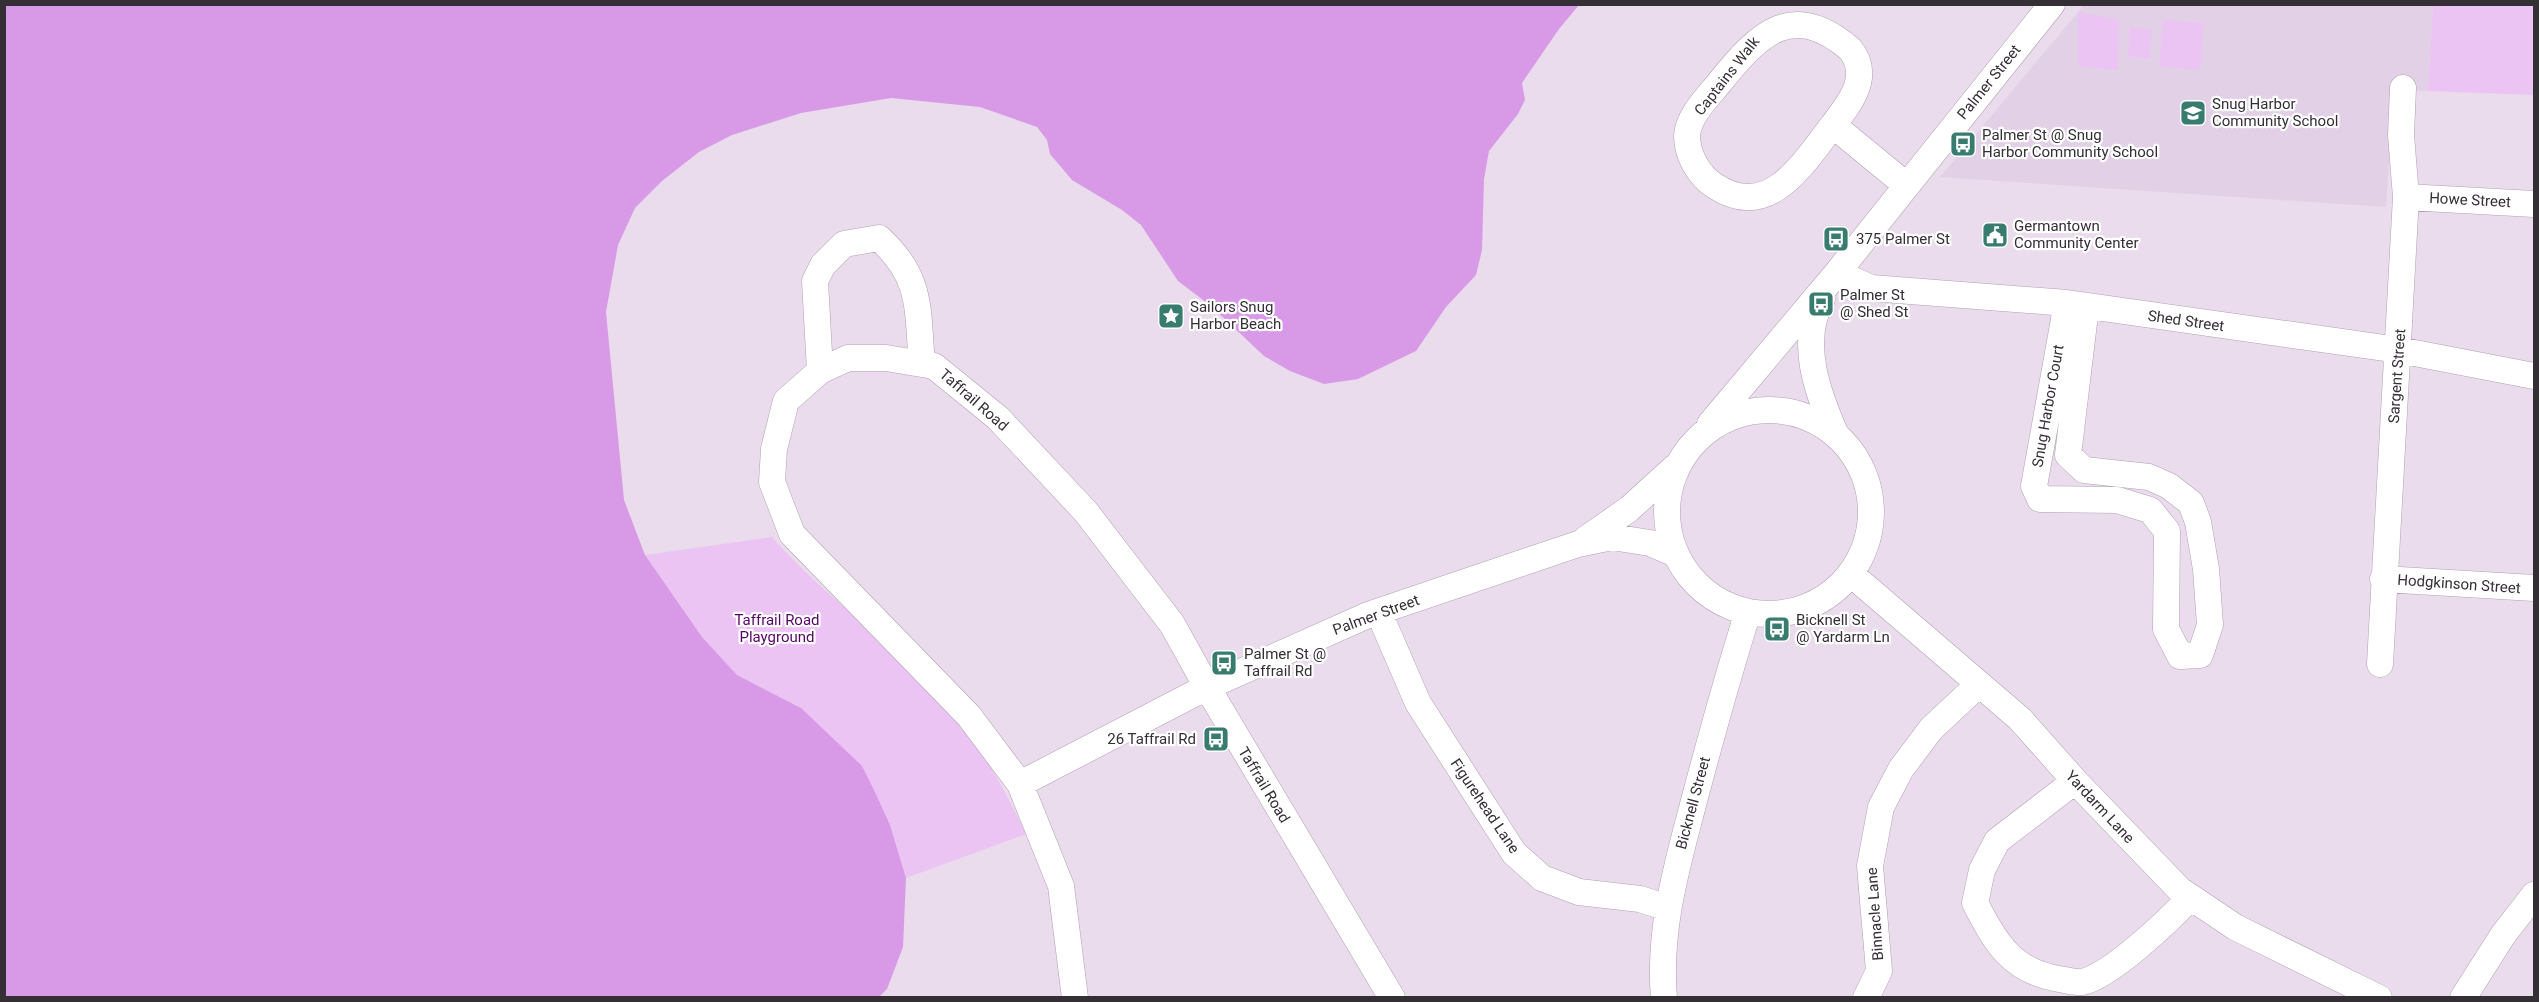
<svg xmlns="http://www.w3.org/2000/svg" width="2539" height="1002" font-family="Roboto,sans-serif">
	<rect width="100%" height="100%" fill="#eadcec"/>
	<path fill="#e2d0e6" d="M2084 5H2433L2428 91 2394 90 2386 207 1940 177Z"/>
	<path fill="#ebc4f3" d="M2433 5H2534V95L2428 91Z
		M2078 12 2119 20 2117 70 2078 66Z
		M2163 20 2204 23 2200 70 2159 66Z
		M2130 27 2152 30 2149 59 2128 56Z
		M772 537C826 599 898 646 950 709 982 747 1004 789 1026 834L906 878 890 825 875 792 801 708 737 675 702 637 645 555Z"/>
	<path fill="#d89ae6" d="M5 4H1579V5L1559 29 1522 83 1525 100 1518 114 1489 151 1484 179 1482 250 1476 275 1446 307 1416 351 1358 379 1324 384 1290 371 1264 356 1211 306 1178 281 1141 225 1122 210 1072 180 1050 154 1047 140 1037 127 980 107 891 98 801 113 732 135 699 152 662 181 635 208 618 245 606 312 624 500 645 555 702 637 737 675 801 708 862 766 875 792 890 825 906 878 903 947 887 989 879 997 5 998Z"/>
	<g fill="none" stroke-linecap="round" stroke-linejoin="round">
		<defs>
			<path id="minor" d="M1833 125C1850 103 1872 76 1850 49 1793 0 1759 33 1720 82 1708 97 1688 116 1687 136 1687 155 1699 176 1715 186 1770 222 1804 162 1833 125L1906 185
				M2406 197 2534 204
				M1837 273 1871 288 2067 303 2399 350 2534 376
				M1822 299C1798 342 1818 394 1836 435
				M2067 303 2034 486 2040 499 2117 500 2150 510 2167 531 2166 629 2180 656 2200 655 2210 625 2206 569 2198 522 2191 503 2169 486 2149 477 2084 470 2068 455 2086 306
				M820 371 815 281 823 265 844 244 879 238C923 278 917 309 922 364
				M1667 512a102 102 0 1 1 204 0a102 102 0 1 1-204 0Z
				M1710 424 1837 273 2052 4
				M1586 539 1629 509 1674 468
				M1851 574 2020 719 2075 781 2180 890 2235 927 2379 998
				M2383 579 2534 588
				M1379 613 1418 703 1514 853 1542 878 1579 892 1640 899 1668 908
				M2380 664 2406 197 2401 135 2403 88
				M2075 781 1997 841 1982 870 1975 903C1996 943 2011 971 2059 979 2066 980 2076 983 2082 982 2111 976 2169 920 2190 898
				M1020 784 1207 687 1368 615 1578 544 1612 537 1650 543 1676 554
				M1075 998 1061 886 1020 784 969 716 792 534 772 482 774 449 786 401 820 371 848 358H886L934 366 998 418 1086 512 1172 624 1207 687 1392 998
				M1664 998C1658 929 1677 866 1694 801 1711 737 1728 675 1748 612
				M1866 998 1879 971 1870 866 1881 807 1901 769 1931 729 1979 684
				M2463 998 2503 935 2534 895"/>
		</defs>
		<use href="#minor" stroke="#aea1b0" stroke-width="27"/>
		<use href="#minor" stroke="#fff" stroke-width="26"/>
	</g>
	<defs>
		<symbol id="school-square" viewBox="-11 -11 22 22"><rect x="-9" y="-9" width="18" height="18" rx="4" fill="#387c70" stroke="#fff"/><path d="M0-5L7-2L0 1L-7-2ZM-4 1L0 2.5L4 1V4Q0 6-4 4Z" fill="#fff"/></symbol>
		<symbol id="bus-square" viewBox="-11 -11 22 22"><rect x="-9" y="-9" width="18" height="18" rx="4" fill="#387c70" stroke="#fff"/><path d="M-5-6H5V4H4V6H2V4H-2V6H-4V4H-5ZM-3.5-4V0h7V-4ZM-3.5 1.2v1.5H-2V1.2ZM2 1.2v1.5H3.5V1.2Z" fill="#fff"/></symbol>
		<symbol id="civic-square" viewBox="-11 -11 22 22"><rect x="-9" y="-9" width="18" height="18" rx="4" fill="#387c70" stroke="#fff"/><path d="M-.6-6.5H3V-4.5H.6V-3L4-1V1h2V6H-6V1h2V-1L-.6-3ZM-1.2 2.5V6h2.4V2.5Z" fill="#fff"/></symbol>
		<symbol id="sight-square" viewBox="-11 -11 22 22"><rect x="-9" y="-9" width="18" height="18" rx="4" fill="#387c70" stroke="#fff"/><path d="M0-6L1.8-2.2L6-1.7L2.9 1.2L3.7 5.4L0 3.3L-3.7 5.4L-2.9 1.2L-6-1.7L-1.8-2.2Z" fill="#fff"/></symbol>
	</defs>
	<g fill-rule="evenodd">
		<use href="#school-square" x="2178" y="98" width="30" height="30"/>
		<use href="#bus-square" x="1948" y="129" width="30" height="30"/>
		<use href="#civic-square" x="1980" y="220" width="30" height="30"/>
		<use href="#bus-square" x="1821" y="224" width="30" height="30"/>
		<use href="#bus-square" x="1806" y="289" width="30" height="30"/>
		<use href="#sight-square" x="1156" y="301" width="30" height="30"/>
		<use href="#bus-square" x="1762" y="614" width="30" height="30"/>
		<use href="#bus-square" x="1209" y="648" width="30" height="30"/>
		<use href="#bus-square" x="1201" y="724" width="30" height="30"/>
	</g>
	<g text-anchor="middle" stroke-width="4.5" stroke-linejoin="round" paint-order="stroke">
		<g font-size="15" fill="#342f35" stroke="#fff">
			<text transform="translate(1727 76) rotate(-52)" y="5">Captains Walk</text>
			<text transform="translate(1989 82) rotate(-51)" y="5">Palmer Street</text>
			<text transform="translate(2470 200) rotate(3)" y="5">Howe Street</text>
			<text transform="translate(2186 321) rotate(8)" y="5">Shed Street</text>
			<text transform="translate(2397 376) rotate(-86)" y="5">Sargent Street</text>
			<text transform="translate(974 400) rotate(41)" y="5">Taffrail Road</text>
			<text transform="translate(2048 406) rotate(-80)" y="5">Snug Harbor Court</text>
			<text transform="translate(2459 584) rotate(4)" y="5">Hodgkinson Street</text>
			<text transform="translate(1376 615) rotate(-20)" y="5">Palmer Street</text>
			<text transform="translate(1264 785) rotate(59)" y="5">Taffrail Road</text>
			<text transform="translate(1693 803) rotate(-75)" y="5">Bicknell Street</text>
			<text transform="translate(1485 806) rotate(56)" y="5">Figurehead Lane</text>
			<text transform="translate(2100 807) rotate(47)" y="5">Yardarm Lane</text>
			<text transform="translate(1875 914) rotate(-94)" y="5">Binnacle Lane</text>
		</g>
		<g font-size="15" fill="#342f35" stroke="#fff" text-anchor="start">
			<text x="2212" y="109">Snug Harbor<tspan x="2212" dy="17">Community School</tspan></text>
			<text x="1982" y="140">Palmer St @ Snug<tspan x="1982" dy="17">Harbor Community School</tspan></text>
			<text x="2014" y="231">Germantown<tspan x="2014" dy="17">Community Center</tspan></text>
			<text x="1856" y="244">375 Palmer St</text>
			<text x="1840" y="300">Palmer St<tspan x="1840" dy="17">@ Shed St</tspan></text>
			<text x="1190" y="312">Sailors Snug<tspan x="1190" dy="17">Harbor Beach</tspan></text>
			<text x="1796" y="625">Bicknell St<tspan x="1796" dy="17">@ Yardarm Ln</tspan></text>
			<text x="1244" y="659">Palmer St @<tspan x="1244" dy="17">Taffrail Rd</tspan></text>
			<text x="1196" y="744" text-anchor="end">26 Taffrail Rd</text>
		</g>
		<g font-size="15" fill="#560565" stroke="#fff">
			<text x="777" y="625">Taffrail Road<tspan x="777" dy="17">Playground</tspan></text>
		</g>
	</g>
	<rect width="2539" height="1002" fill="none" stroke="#342f35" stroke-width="12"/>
</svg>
